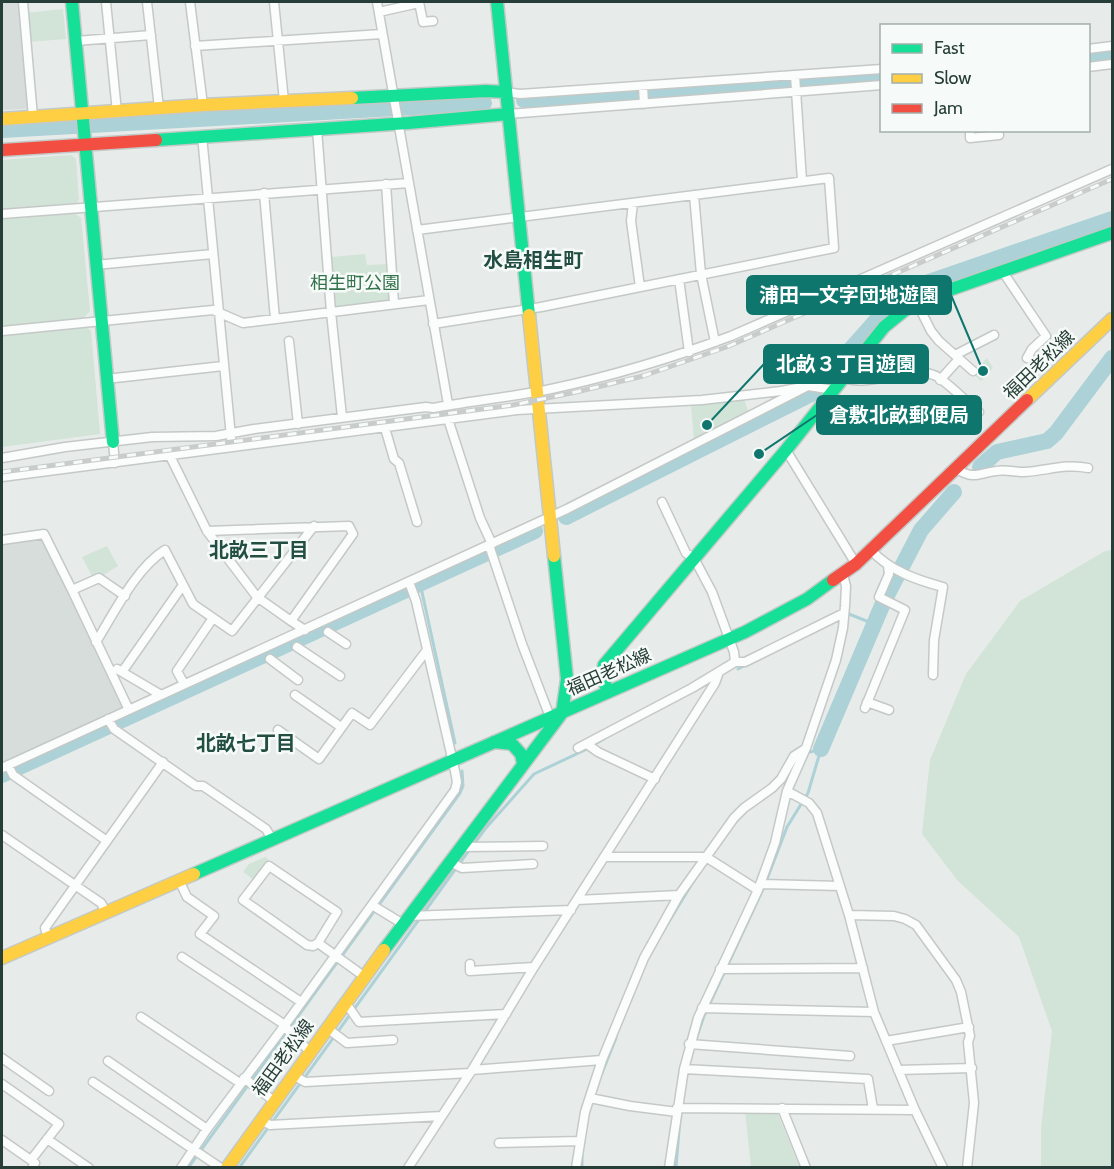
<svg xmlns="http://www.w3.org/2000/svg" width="1114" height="1169" font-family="Cabin,'Noto Sans JP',sans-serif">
	<rect width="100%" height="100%" fill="#e7ecea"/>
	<path fill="#d6ddda" d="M2 2H21L29 106 27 109 2 110Z
		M43 537 126 707 2 764V543Z"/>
	<path fill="#d2e3d7" d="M63 9 66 39 28 42 26 13Z
		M71 155 76 159 79 200 75 205 2 210V160Z
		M74 213 81 218 90 311 84 318 2 326V219Z
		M365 254 367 265 388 264 391 297 388 300 336 308 331 257Z
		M86 326 91 331 100 434 2 447V335Z
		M987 358 993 368 981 381 973 374Z
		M744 399 748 411 694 439 691 405Z
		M107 546 118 566 102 576H92L82 557Z
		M1112 550V1167H1041V1128L1052 1031 1019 937 958 881 922 834 930 760 966 674 1020 601 1105 551Z
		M265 857 269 860 254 880 243 872 249 864Z
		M745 1111 777 1112 799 1166 751 1167Z"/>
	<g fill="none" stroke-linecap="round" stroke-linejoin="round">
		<path stroke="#acd1d6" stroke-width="3" d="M1088 61 1112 58
			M525 105 882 80
			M87 129 484 109
			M2 136 81 130
			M420 583 455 743
			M849 614 874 624
			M738 669 744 666
			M694 691 711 682
			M595 744 604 739
			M810 752 821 749
			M474 844 485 829 534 774 587 749
			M662 933 693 882
			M696 1039 704 1016 764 887 787 827 808 793 821 749
			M602 1073 616 1038
			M188 1168 460 793 463 786 462 771
			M239 1168 470 849
			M582 1168V1155
			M676 1168 680 1118"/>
		<path stroke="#acd1d6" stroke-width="16" d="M1088 56 1112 53
			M524 100 688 91 882 76
			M2 130 484 103
			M980 467 997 452 1047 441 1056 433 1112 358
			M566 517 811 394 896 298 920 285 1112 219
			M821 749 884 601 921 530 954 492
			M2 775 535 531"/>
		<defs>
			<path id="street" d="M23 2 33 117
				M106 2 117 112
				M147 2 159 108
				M190 2 203 105
				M274 2 284 101
				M377 2 448 404
				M419 2 423 22 433 21
				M379 12 419 3
				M76 41 151 35
				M195 46 382 34
				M1088 49 1112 46
				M1088 67 1112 64
				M795 75 802 181
				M643 86 644 104
				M506 92 520 94 882 69
				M508 114 882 85
				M317 129 331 312 342 417
				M970 130V138L999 135 998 130
				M202 136 232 447
				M386 184 394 304
				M264 193 275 319
				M694 195 701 274 715 342
				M633 203 631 221 640 287
				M2 214 409 183
				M417 230 829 178 834 248 541 307 433 324
				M95 265 213 254
				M1003 272 1046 336 1032 349 1027 358
				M679 279 689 352
				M917 303 931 331 939 341 973 371
				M2 331 213 310 243 323 429 300
				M289 341 298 424
				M955 355 994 335
				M844 378C872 388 910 363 936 376 950 384 966 402 979 412
				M106 379 223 366
				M940 380 959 359
				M448 419 480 518 492 544
				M385 428 394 459 399 463 417 522
				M113 442 115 463
				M786 450 856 564
				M170 456 207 531 257 597 291 621
				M2 458 65 447 152 437 216 436 254 429 426 407 433 408C472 401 512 397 551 389 612 376 672 358 731 336L1112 169
				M957 469C973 480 979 473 996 471 1005 469 1015 472 1024 472 1046 471 1066 463 1088 468
				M2 477 517 410 702 400 781 391 808 386 834 390
				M207 531 349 526 353 534 291 621 305 630
				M2 540 44 534 72 590 99 578 125 596
				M489 545 522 644 550 717
				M871 550C890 571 917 580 943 587L934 640 933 675
				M72 590 129 710
				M328 632 346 644
				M96 642C114 613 136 568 165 550L193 604 232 631 314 526
				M297 647 340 676
				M270 659 298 680
				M735 662H745L844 613
				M117 669 161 695
				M122 672 183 585
				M184 684 177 671 213 618
				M295 695 341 727
				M867 702 889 710
				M865 708 905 610 879 597 889 574 888 566
				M108 719 114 729 196 786H203L266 829 272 839
				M278 730 319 759 352 713 370 725 427 650
				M587 744 598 752 655 779
				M578 748 692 688 735 662 734 652 712 592 694 558 686 553 662 502
				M8 765 13 775 107 841
				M2 768 567 509 808 386
				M787 791 809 803 817 813 849 915 874 1012 915 1110 943 1168
				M2 835 101 903 106 912
				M462 847 543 846
				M605 857H706L758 890
				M450 862 462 868 533 864
				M179 880 187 897 214 916 200 934 301 1002
				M760 884 840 886
				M577 900 679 895
				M372 905 403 924
				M849 915 894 916 905 919 916 925 956 980 961 992 970 1036 968 1042 974 1103 967 1168
				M409 916 571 910
				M48 938 45 928 163 762
				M318 943 337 912 269 866 243 900 307 945 313 946 318 943 365 977
				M182 957 285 1025 292 1036 310 1051
				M470 964V971L534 967
				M720 969 863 968
				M346 1003 359 1022 506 1014
				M702 1008 874 1012
				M141 1017 240 1083
				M327 1028 347 1043 393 1040
				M886 1041 969 1027
				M689 1044 850 1056
				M2 1058 49 1091
				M108 1061 207 1129
				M684 1069 868 1079 873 1109
				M472 1070 602 1060
				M898 1070 972 1068
				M293 1075 305 1082 470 1073
				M244 1078 274 1101
				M93 1082 221 1168
				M2 1084 59 1124 31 1160
				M590 1098 630 1106 677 1112
				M677 1108 915 1110
				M782 1108 806 1168
				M261 1120 270 1125 442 1116
				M47 1139 89 1168
				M2 1140 35 1163 32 1168
				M499 1143 579 1141
				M181 1168 207 1129 285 1025 455 790 457 782 455 771 416 601 409 582
				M408 1168 472 1070 534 967 715 683 719 672
				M576 1168 585 1112 602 1060 644 958 679 895 734 818 744 808 772 788 781 779 794 756 805 749
				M669 1168 684 1069 698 1018 758 890 775 843 787 791 806 748 836 660 843 628 845 606 846 586 843 575"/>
			<path id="fast" d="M72 2 113 442
				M497 2 529 315
				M352 98 486 91 506 92
				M156 140 408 123 508 114
				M608 692 602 676 604 665 786 450 884 327 905 310 929 297 1112 233
				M494 742 512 744 521 754 523 763
				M194 874 745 632 807 599 833 580
				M384 950 562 713 567 679 554 556"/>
			<path id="slow" d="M2 119 203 105 352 98
				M529 315 554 556
				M1027 400 1112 319
				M2 958 194 874
				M227 1168 384 950"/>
			<path id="jam" d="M2 150 156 140
				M833 580 856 564 1027 400"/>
		</defs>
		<use href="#street" stroke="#c4c9c7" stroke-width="11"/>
		<use href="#fast" stroke="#c3c9c7" stroke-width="15"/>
		<use href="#slow" stroke="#c3c9c7" stroke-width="15"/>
		<use href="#jam" stroke="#c3c9c7" stroke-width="15"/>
		<use href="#street" stroke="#fbfcfc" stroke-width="8"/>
		<use href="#fast" stroke="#16e098" stroke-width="12"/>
		<use href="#slow" stroke="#ffcf43" stroke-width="12"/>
		<use href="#jam" stroke="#f24e42" stroke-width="12"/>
		<defs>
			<path id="rail" d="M2 472 513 405 576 392 643 376 729 346 1112 179"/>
		</defs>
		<use href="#rail" stroke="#c8cccb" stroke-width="5"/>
		<use href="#rail" stroke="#f6faf8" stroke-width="3" stroke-dasharray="9" stroke-linecap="butt"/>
	</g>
	<g text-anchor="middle" stroke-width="5" stroke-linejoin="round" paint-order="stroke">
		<g font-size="18" fill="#33724a" stroke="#f6faf8">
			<text x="355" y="289">相生町公園</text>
		</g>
		<g font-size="18" fill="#263e37" stroke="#f6faf8">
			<text transform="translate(1039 365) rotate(-44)" y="6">福田老松線</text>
			<text transform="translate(609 672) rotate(-24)" y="6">福田老松線</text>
			<text transform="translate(283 1058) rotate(-54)" y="6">福田老松線</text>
		</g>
		<g font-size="20" font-weight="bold" fill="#234f43" stroke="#f6faf8">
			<text x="533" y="267">水島相生町</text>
			<text x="259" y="557">北畝三丁目</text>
			<text x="246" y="750">北畝七丁目</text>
		</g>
	</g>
	<path fill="none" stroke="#0f766e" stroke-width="2" d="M983 371L951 295M707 425L764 364M759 454L817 415"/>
	<g fill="#0f766e" stroke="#f6faf8" stroke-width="2">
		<circle cx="983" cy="371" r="6"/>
		<circle cx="707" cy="425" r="6"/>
		<circle cx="759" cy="454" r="6"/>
	</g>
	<g fill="#0f766e" stroke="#0f766e" stroke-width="2">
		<rect x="747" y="276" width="204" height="38" rx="6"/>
		<rect x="764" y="345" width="164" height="38" rx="6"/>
		<rect x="817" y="396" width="164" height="38" rx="6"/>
	</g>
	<g font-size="20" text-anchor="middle" font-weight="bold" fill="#fff">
		<text x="849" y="302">浦田一文字団地遊園</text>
		<text x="846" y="371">北畝３丁目遊園</text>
		<text x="899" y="422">倉敷北畝郵便局</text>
	</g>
	<rect width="1114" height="1169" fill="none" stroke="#263e37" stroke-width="6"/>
	<rect x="880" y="24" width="210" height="108" fill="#f6faf8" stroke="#a3afab" stroke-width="1.5"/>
	<rect x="892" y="44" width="30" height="9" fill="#16e098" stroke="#a3afab" stroke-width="1.5"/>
	<text x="934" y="54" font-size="18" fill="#263e37">Fast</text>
	<rect x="892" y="74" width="30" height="9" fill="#ffcf43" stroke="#a3afab" stroke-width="1.5"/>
	<text x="934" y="84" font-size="18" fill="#263e37">Slow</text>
	<rect x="892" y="104" width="30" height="9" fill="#f24e42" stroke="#a3afab" stroke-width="1.5"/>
	<text x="934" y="114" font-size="18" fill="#263e37">Jam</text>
</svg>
